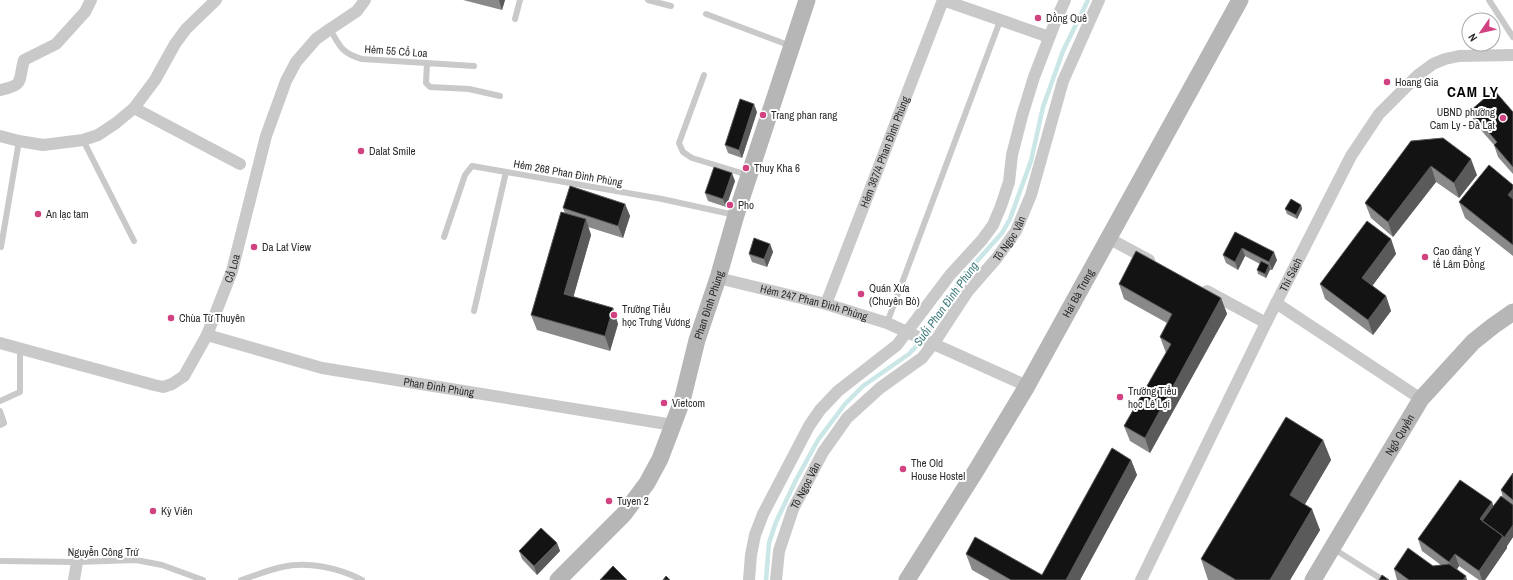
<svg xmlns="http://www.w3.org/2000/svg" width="1513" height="580" font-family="'Archivo Narrow',sans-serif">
	<rect width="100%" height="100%" fill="#fff"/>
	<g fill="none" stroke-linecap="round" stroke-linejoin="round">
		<path stroke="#cae6e6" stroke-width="4.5" d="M766 580 769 543 776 522 796 480 818 440 845 404 863 386 909 354 923 339 962 278 1002 233 1010 219 1031 161 1043 107 1063 51 1088 0"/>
		<path stroke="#c9c9c9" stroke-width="6" d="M648 0 671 6
			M1489 0 1513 37
			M706 14 791 46
			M515 19 520 0
			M330 29C340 46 341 53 362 59L474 66
			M427 63 426 83 430 87 469 89 500 96
			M704 75 679 143 683 152 692 158 748 175
			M83 140 134 241
			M444 237 465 175 472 166 662 199 735 215
			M1 247 19 141
			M474 311 506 172
			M887 323 1000 21
			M0 401 20 392V348
			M0 411 4 423 0 425
			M1334 549 1383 580
			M0 561 77 562 136 560 162 565 203 580
			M241 580C254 576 268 570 282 567 308 561 339 568 362 580"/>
		<g stroke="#c9c9c9" stroke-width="12">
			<path d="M943 0 1049 37"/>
			<path d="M0 90C25 85 18 81 24 60L56 44 85 12 91 0"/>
			<path d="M134 108 240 164"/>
			<path d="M0 136 19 141 43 145 83 140 98 135 116 123 134 108 155 80 175 44 186 29 216 0"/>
			<path d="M1108 238 1149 260"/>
			<path id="s1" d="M718 278 826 304 887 323 1027 386"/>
			<path d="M1207 291 1266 323"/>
			<path d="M1276 303 1421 399"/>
			<path id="s2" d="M826 304 943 0"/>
			<path id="s3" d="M207 335 322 368 673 425"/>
			<path id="s4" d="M0 343 154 385 163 387 172 384 184 376 207 335 232 271 266 136 286 81 296 62 316 39 330 29 357 11 365 0"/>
			<path d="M74 580 77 562"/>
			<path d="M749 580 751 555 755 535 763 514 809 426 820 410 838 391 897 345 950 275 982 240 993 225 1001 206 1009 182 1012 155 1022 116 1034 77 1056 20 1065 0"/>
			<path id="s5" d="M776 580 779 551 793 509 823 452 847 418 880 388 922 358 934 343 968 291 996 259 1016 231 1031 195 1063 81 1099 0"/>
			<path id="s6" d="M1141 580 1266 323 1351 156 1379 114 1418 75 1433 64 1445 59 1459 56 1513 55"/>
		</g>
		<g stroke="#b6b6b6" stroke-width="17">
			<path id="s7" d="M558 580 624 514 647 483 660 459 682 401 697 340 718 278 736 215 807 0"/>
			<path id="s8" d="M907 580 977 469 1027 386 1240 0"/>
			<path id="s9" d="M1313 580 1421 399 1473 342 1493 326 1513 312"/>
		</g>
	</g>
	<path fill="#898989" d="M463 0H505L502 10Z
		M1470 111 1513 112V174L1498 157 1494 145 1474 122Z
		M757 112 742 158 728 153 725 145Z
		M1411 141 1477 175 1459 198 1436 182 1393 237 1371 218 1365 203Z
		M735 181 726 207 708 201 705 193Z
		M1513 185V256L1465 218 1459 202Z
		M625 204 630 216 623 238 588 227 591 235 573 297 613 308 618 324 610 351 537 330 531 315 565 213 563 208Z
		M1301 205 1302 209 1297 219 1287 214 1285 209Z
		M1235 232 1277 260 1272 270H1270L1266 278 1258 274 1257 270 1260 264 1245 256 1238 270 1226 263 1223 255Z
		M1391 239 1396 254 1372 286 1386 296 1391 311 1373 335 1325 299 1320 284Z
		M770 244 773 252 767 267 752 262 749 254Z
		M1119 284 1221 298 1227 314 1150 453 1130 441 1124 426 1166 353 1160 337 1167 323 1124 299Z
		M1323 440 1331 460 1305 504 1320 530 1290 580H1208L1201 559Z
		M1131 460 1137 475 1080 580H990L972 570 966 554 1042 575Z
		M1513 473V537L1507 546V548L1485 580H1479L1459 566 1457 569 1467 580H1397L1394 569 1441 565 1422 551 1418 539 1492 502 1493 506 1503 498 1501 490Z
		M557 543 560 551 537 575 522 559 519 551Z"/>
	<path fill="#5a5a5a" d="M499 0H505L502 10Z
		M754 104 757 112 742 158 739 150Z
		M1471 159 1477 175 1459 198 1454 183Z
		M1431 166 1436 182 1393 237 1388 222Z
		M732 173 735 181 726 207 723 199Z
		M1513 189V209L1508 195Z
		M625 204 630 216 623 238 618 226Z
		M1301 205 1302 209 1297 219 1296 215Z
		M586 219 591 235 570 309 564 294Z
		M1391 239 1396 254 1367 293 1362 278Z
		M770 244 773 252 767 267 764 259Z
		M1242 248 1245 256 1238 270 1235 262Z
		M1274 252 1277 260 1272 270 1269 262Z
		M1269 265 1270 269 1266 278 1265 274Z
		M1386 296 1391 311 1373 335 1368 320Z
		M1221 298 1227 314 1150 453 1145 438Z
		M613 308 618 324 610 351 605 336Z
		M1323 440 1331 460 1298 516 1290 495Z
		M1131 460 1137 475 1080 580H1066Z
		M1492 502 1496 514 1487 527 1480 519Z
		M1312 509 1320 530 1290 580H1270Z
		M1513 525V537L1507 546V548L1485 580H1482L1479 571 1503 536Z
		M557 543 560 551 537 575 534 566Z
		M1455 554 1459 566 1454 574 1449 562Z
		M1466 576 1467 580H1463Z"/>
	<path fill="#131313" stroke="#5a5a5a" d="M1494 90 1513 112V167L1494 145 1497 142 1470 111Z
		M740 99 754 104 739 150 725 145Z
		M1443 138 1471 159 1454 183 1431 166 1388 222 1365 203 1411 141Z
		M1489 165 1513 185V189L1508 195 1513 199V245L1459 202Z
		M714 167 732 173 723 199 705 193Z
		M570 186 625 204 618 226 563 208Z
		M1291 199 1301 205 1296 215 1285 209Z
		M561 212 586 219 564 294 613 308 605 336 531 315Z
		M1367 221 1391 239 1362 278 1386 296 1368 320 1320 284Z
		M1235 232 1274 252 1269 262 1242 248 1235 262 1223 255Z
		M754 238 770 244 764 259 749 254Z
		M1136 251 1221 298 1145 438 1124 426 1171 344 1160 337 1172 314 1119 284Z
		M1261 261 1269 265 1265 274 1257 270Z
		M1286 417 1323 440 1290 495 1312 509 1270 580H1236L1201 559Z
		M1112 448 1131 460 1066 580H1011L966 554 975 537 1042 575Z
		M1513 473V500L1501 490Z
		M1460 480 1492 502 1480 519 1503 536 1479 571 1455 554 1449 562 1418 539Z
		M1501 496 1513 505V525L1504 538 1503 536 1482 521Z
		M541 528 557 543 534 566 519 551Z
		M1408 548 1433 566 1449 564 1466 576 1463 580H1409L1394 569Z
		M613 566 627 580H600Z
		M1382 575 1389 580H1379Z
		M666 576 670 580H663Z"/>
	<g fill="#d04280" stroke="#fff" stroke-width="1.5">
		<circle cx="1038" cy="18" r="4"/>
		<circle cx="1387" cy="82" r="4"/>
		<circle cx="763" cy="115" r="4"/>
		<circle cx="1503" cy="118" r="4"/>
		<circle cx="361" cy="151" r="4"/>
		<circle cx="746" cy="168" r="4"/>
		<circle cx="730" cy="205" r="4"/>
		<circle cx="38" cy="214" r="4"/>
		<circle cx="254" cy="247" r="4"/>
		<circle cx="1425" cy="257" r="4"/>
		<circle cx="861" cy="294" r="4"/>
		<circle cx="614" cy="315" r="4"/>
		<circle cx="171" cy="318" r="4"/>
		<circle cx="1120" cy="397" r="4"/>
		<circle cx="664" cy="403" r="4"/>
		<circle cx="903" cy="469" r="4"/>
		<circle cx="609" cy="501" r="4"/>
		<circle cx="153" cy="511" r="4"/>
	</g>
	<g text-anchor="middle" stroke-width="4" stroke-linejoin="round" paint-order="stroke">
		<g font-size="11" fill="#2c2c2c" stroke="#fff" text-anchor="start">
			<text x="1046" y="22">Dồng Quê</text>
			<text x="1395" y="86">Hoang Gia</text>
			<text x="1495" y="116" text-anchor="end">UBND phường<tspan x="1495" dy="13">Cam Ly - Đà Lạt</tspan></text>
			<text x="771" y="119">Trang phan rang</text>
			<text x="369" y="155">Dalat Smile</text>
			<text x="754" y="172">Thuy Kha 6</text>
			<text x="738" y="209">Pho</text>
			<text x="46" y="218">An lạc tam</text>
			<text x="262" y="251">Da Lat View</text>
			<text x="1433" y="255">Cao đẳng Y<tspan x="1433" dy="13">tế Lâm Đồng</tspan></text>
			<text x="869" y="292">Quán Xưa<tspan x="869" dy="13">(Chuyên Bò)</tspan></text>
			<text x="622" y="313">Trường Tiểu<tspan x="622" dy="13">học Trưng Vương</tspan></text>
			<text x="179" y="322">Chùa Từ Thuyên</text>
			<text x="1128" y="395">Trường Tiểu<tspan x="1128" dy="13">học Lê Lợi</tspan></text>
			<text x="672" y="407">Vietcom</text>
			<text x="911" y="467">The Old<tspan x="911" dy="13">House Hostel</tspan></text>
			<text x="617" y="505">Tuyen 2</text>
			<text x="161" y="515">Kỳ Viên</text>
		</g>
		<g font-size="11" fill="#2c2c2c" stroke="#fff">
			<text transform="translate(396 51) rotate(4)" y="4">Hẻm 55 Cổ Loa</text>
			<text dy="4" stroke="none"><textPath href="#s2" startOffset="163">Hẻm 367/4 Phan Đình Phùng</textPath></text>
			<text transform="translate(568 173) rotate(10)" y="4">Hẻm 268 Phan Đình Phùng</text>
			<text dy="4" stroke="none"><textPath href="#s5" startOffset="424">Tô Ngọc Vân</textPath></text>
			<text dy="4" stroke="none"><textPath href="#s4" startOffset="311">Cổ Loa</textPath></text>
			<text dy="4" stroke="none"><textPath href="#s6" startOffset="340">Thi Sách</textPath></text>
			<text dy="4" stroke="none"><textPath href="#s8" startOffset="334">Hai Bà Trưng</textPath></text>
			<text dy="4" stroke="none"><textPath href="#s1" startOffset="99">Hẻm 247 Phan Đình Phùng</textPath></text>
			<text dy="4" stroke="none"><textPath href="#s7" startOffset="321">Phan Đình Phùng</textPath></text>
			<text dy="4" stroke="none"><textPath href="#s3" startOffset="238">Phan Đinh Phùng</textPath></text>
			<text dy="4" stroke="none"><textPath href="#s9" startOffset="169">Ngô Quyền</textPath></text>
			<text dy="4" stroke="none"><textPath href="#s5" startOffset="100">Tô Ngọc Vân</textPath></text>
			<text x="103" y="556">Nguyễn Công Trứ</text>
		</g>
		<g font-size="12" font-style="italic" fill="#427d7e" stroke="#fff">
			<text transform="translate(946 304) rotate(-54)" y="4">Suối Phan Đình Phùng</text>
		</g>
		<g font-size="15" font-weight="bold" letter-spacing="1" fill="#000" stroke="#fff">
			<text x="1473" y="97">CAM LY</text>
		</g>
	</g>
	<g transform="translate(1481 32) rotate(236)"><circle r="19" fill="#ffffff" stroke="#ababab"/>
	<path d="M0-3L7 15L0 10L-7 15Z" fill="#d04280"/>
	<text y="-6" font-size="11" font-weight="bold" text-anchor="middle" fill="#2c2c2c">N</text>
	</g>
</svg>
